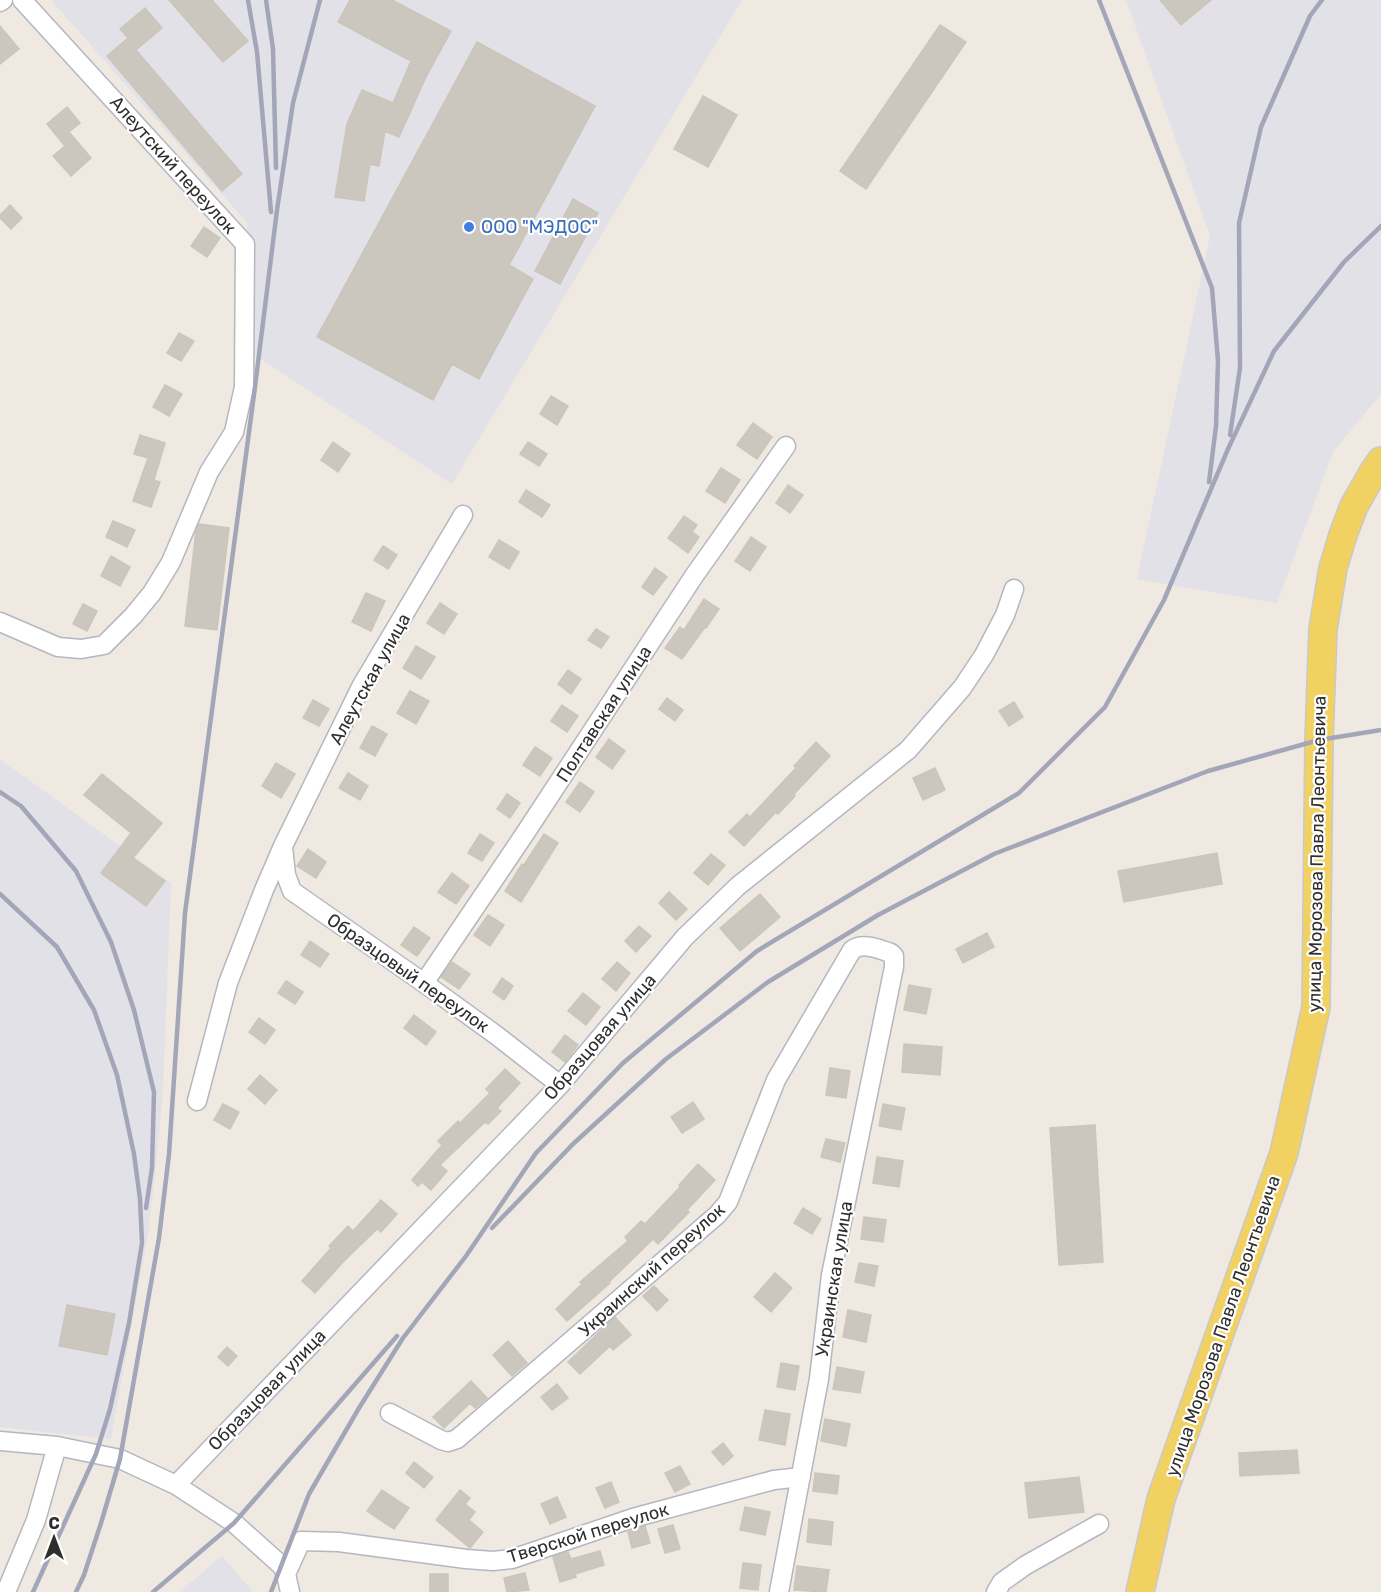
<svg xmlns="http://www.w3.org/2000/svg" width="1381" height="1592" font-family="Rubik,sans-serif">
	<rect width="100%" height="100%" fill="#efe9e1"/>
	<path fill="#e3e1e8" d="M51 0H742L452 484 253 354 247 223Z
		M1126 0H1381V394L1333 452 1277 603 1137 579 1210 236Z
		M0 759 171 883 163 1091 157 1157 148 1234 111 1439 0 1427Z
		M222 1556 253 1592H179Z"/>
	<path fill="#cbc7bf" stroke="#cbc5ba" stroke-width="1.5" d="M169 0H212L248 41 223 62Z
		M350 0H392L451 31 426 77 399 137 385 131 379 166 370 164 364 201 335 197 347 124 362 90 393 103 411 61 338 22Z
		M1160 0H1211L1181 25Z
		M145 8 162 28 136 50 242 174 222 191 107 56 128 38 120 29Z
		M940 25 966 42 866 189 840 171Z
		M0 26 19 49 0 64Z
		M477 42 595 106 509 265 533 279 479 379 452 364 433 400 317 337Z
		M703 96 737 115 708 167 674 149Z
		M67 107 80 123 69 132 91 158 71 176 53 156 65 146 47 124Z
		M573 199 598 213 560 284 535 271Z
		M10 205 22 218 11 229 0 218V215Z
		M204 227 220 238 207 257 191 246Z
		M179 333 194 341 181 361 167 353Z
		M165 385 182 394 169 416 153 407Z
		M551 396 568 406 557 425 540 414Z
		M753 423 772 437 757 459 737 445Z
		M140 435 165 443 154 480 160 482 151 507 133 501 148 458 134 454Z
		M333 442 350 454 338 472 321 460Z
		M528 442 547 454 539 466 520 454Z
		M721 468 740 480 725 503 706 491Z
		M788 485 803 495 790 513 776 503Z
		M526 490 550 505 542 517 519 502Z
		M684 516 697 525 692 532 699 537 688 553 668 538Z
		M113 521 135 530 127 547 106 537Z
		M199 524 229 528 217 630 185 626 196 531Z
		M751 537 766 547 750 571 735 561Z
		M499 540 519 552 509 569 489 557Z
		M383 546 397 555 388 569 374 560Z
		M111 556 130 567 120 586 101 576Z
		M655 568 667 577 653 595 642 587Z
		M366 593 385 601 371 631 352 622Z
		M704 599 719 609 706 628 705 627 682 659 665 648 680 627 684 630Z
		M440 603 457 614 444 634 427 623Z
		M83 604 97 611 87 631 73 624Z
		M596 629 609 637 601 648 588 640Z
		M416 646 435 657 421 679 403 668Z
		M568 670 581 679 571 694 558 684Z
		M410 691 429 701 416 724 397 713Z
		M667 698 683 710 675 721 659 709Z
		M313 700 329 709 319 726 303 718Z
		M1014 702 1023 717 1009 726 999 711Z
		M562 705 578 716 567 732 551 721Z
		M372 726 387 734 375 756 360 748Z
		M609 739 625 751 612 769 596 757Z
		M816 742 830 756 794 794 795 796 778 814 776 812 744 846 729 832 747 814 750 817 796 768 794 766Z
		M535 747 552 758 540 776 523 765Z
		M276 763 295 774 281 798 262 786Z
		M935 768 945 790 923 800 913 778Z
		M348 773 368 786 360 800 339 788Z
		M102 774 162 823 133 858 165 881 146 906 101 873 131 833 84 795Z
		M580 782 594 792 580 812 566 802Z
		M507 794 520 803 510 818 497 809Z
		M480 834 494 843 482 861 468 853Z
		M544 834 558 843 521 902 505 891 522 864 524 865Z
		M308 849 326 862 316 878 297 866Z
		M1217 853 1222 884 1124 902 1118 871Z
		M711 854 725 865 708 885 694 873Z
		M452 873 469 886 456 904 438 892Z
		M669 892 687 909 676 920 659 903Z
		M760 894 780 917 740 951 720 928Z
		M488 915 504 925 490 946 474 935Z
		M639 926 651 936 636 952 625 941Z
		M414 927 430 938 417 956 401 945Z
		M987 933 994 947 963 963 956 949Z
		M310 941 329 954 320 967 301 955Z
		M452 962 470 974 459 989 441 977Z
		M617 962 630 973 616 991 602 979Z
		M502 978 513 986 504 1000 493 992Z
		M286 981 303 992 295 1004 278 993Z
		M909 985 931 989 926 1014 904 1010Z
		M583 993 600 1007 586 1025 568 1011Z
		M414 1015 436 1032 426 1045 404 1028Z
		M259 1018 275 1030 265 1044 249 1032Z
		M565 1035 578 1045 565 1062 552 1052Z
		M904 1044 942 1047 940 1075 902 1072Z
		M830 1068 850 1071 846 1098 826 1095Z
		M505 1069 520 1083 497 1108 501 1111 488 1124 485 1122 440 1165 447 1171 431 1190 422 1182 418 1186 412 1180 442 1145 438 1141 458 1121 460 1123 490 1093 486 1089Z
		M260 1075 277 1090 265 1104 248 1089Z
		M693 1102 704 1119 682 1133 671 1117Z
		M223 1104 239 1112 230 1129 214 1120Z
		M883 1104 905 1108 901 1130 879 1126Z
		M1095 1125 1103 1262 1059 1265 1050 1128Z
		M826 1139 845 1143 840 1162 821 1157Z
		M877 1157 903 1161 899 1187 873 1183Z
		M698 1164 715 1180 687 1210 689 1212 658 1244 653 1239 609 1282 610 1283 567 1321 556 1309 582 1284 580 1282 628 1241 625 1237 641 1221 645 1224 680 1187 679 1185Z
		M381 1200 397 1214 381 1232 377 1229 344 1261 315 1293 302 1281 331 1248 329 1246 348 1226 353 1231Z
		M803 1208 821 1219 812 1234 794 1223Z
		M864 1217 886 1220 883 1242 861 1239Z
		M859 1263 878 1266 874 1286 855 1282Z
		M775 1273 792 1288 771 1312 754 1297Z
		M654 1286 668 1300 657 1311 643 1296Z
		M67 1305 115 1314 107 1355 59 1346Z
		M848 1310 871 1315 866 1342 843 1337Z
		M615 1317 631 1335 613 1350 610 1346 580 1374 568 1362Z
		M508 1341 527 1363 512 1376 493 1355Z
		M227 1347 237 1356 228 1366 218 1357Z
		M781 1363 799 1366 795 1390 777 1387Z
		M837 1367 864 1372 860 1393 833 1389Z
		M471 1381 487 1398 475 1408 470 1403 444 1428 433 1417Z
		M557 1384 568 1398 552 1410 541 1397Z
		M765 1410 790 1414 785 1445 759 1440Z
		M825 1419 850 1424 846 1446 821 1441Z
		M723 1443 733 1456 723 1465 712 1452Z
		M1297 1450 1299 1473 1240 1476 1239 1453Z
		M414 1462 433 1477 424 1488 406 1473Z
		M680 1466 690 1484 675 1492 665 1473Z
		M815 1473 839 1476 837 1494 813 1491Z
		M1079 1477 1084 1512 1029 1518 1025 1483Z
		M611 1482 619 1502 605 1508 596 1488Z
		M382 1490 409 1508 394 1529 367 1511Z
		M460 1490 470 1498 465 1504 475 1512 469 1520 483 1532 470 1548 436 1520Z
		M557 1497 566 1517 550 1524 541 1504Z
		M745 1507 770 1512 765 1535 740 1530Z
		M809 1519 833 1522 831 1545 807 1542Z
		M673 1525 680 1549 665 1553 658 1529Z
		M645 1526 650 1543 632 1548 628 1532Z
		M600 1551 604 1565 575 1574 576 1577 560 1582 553 1557 568 1552 571 1559Z
		M743 1563 761 1565 758 1590 740 1588Z
		M797 1566 829 1570 826 1592 794 1590Z
		M525 1573 529 1590 507 1592 504 1578Z
		M430 1574H448V1592H430Z"/>
	<g fill="none" stroke-linecap="round" stroke-linejoin="round">
		<defs>
			<path id="minor" d="M0 2 3 0
				M0 622 58 647 81 649 104 645 133 616 152 593 171 562 209 472 234 432 244 387 245 244 22 0
				M283 847 286 875 292 891 424 983 496 1035 560 1085
				M424 983 524 835 694 576 786 446
				M197 1101 228 983 264 890 283 846 362 685 463 515
				M390 1413 441 1440 448 1442 457 1439 717 1215 728 1202 776 1080 852 950C863 942 878 949 891 953L894 956V967L831 1275 819 1379 779 1592
				M0 1441 57 1446 120 1459 176 1485 234 1523 282 1566 286 1574 290 1592
				M176 1485 560 1085 685 937 738 886 908 750 962 688 984 655 1005 615 1014 589
				M286 1574 301 1541 339 1542 466 1559 493 1561 512 1559 633 1518 774 1480 801 1477
				M6 1592 36 1520 57 1446
				M996 1592 1002 1582 1026 1565 1099 1524"/>
			<path id="primary" d="M1140 1592 1161 1499 1284 1153 1316 1007 1319 740 1323 629 1333 568 1343 535 1354 506 1374 471 1381 461"/>
		</defs>
		<use href="#minor" stroke="#b4b7c1" stroke-width="21"/>
		<use href="#primary" stroke="#c9c9c9" stroke-width="30"/>
		<use href="#minor" stroke="#fff" stroke-width="18"/>
		<use href="#primary" stroke="#f2d163" stroke-width="27"/>
		<path stroke="#a3a6b8" stroke-width="4.5" d="M248 0 257 52 271 212
			M266 0 273 49 276 168
			M1099 0 1212 288 1218 361 1216 426 1209 482
			M1230 435 1240 368 1239 223 1261 127 1310 16 1322 0
			M0 792 21 806 76 871 111 942 134 1010 154 1092 152 1168 146 1208
			M0 894 57 947 94 1010 117 1075 134 1154 140 1199 142 1243 129 1323 110 1409 96 1454 33 1592
			M492 1228 573 1144 666 1059 768 982 878 915 994 854 1208 771 1319 740 1381 730
			M76 1592 84 1575 101 1523 120 1459 159 1238 169 1154 185 913 255 387 277 210 293 103 320 0
			M153 1592 234 1523 397 1336
			M271 1592 309 1494 359 1408 403 1338 466 1256 536 1153 623 1063 757 951 1019 793 1105 707 1164 600 1228 449 1274 351 1344 262 1381 226"/>
	</g>
	<circle fill="#3f7fe0" stroke="#fff" stroke-width="2" cx="469" cy="227" r="6"/>
	<g text-anchor="middle" stroke-width="4.5" stroke-linejoin="round" paint-order="stroke">
		<g font-size="18" fill="#2e2e2e" stroke="#fff">
			<text transform="translate(173 165) rotate(48)" y="6">Алеутский переулок</text>
			<text transform="translate(370 679) rotate(-61)" y="6">Алеутская улица</text>
			<text transform="translate(604 714) rotate(-57)" y="6">Полтавская улица</text>
			<text transform="translate(1317 854) rotate(-89)" y="6">улица Морозова Павла Леонтьевича</text>
			<text transform="translate(408 973) rotate(35)" y="6">Образцовый переулок</text>
			<text transform="translate(600 1037) rotate(-49)" y="6">Образцовая улица</text>
			<text transform="translate(652 1270) rotate(-42)" y="6">Украинский переулок</text>
			<text transform="translate(834 1279) rotate(-81)" y="6">Украинская улица</text>
			<text transform="translate(1223 1326) rotate(-71)" y="6">улица Морозова Павла Леонтьевича</text>
			<text transform="translate(267 1390) rotate(-46)" y="6">Образцовая улица</text>
			<text transform="translate(588 1533) rotate(-17)" y="6">Тверской переулок</text>
		</g>
		<g font-size="18" fill="#366cbe" stroke="#fff" text-anchor="start">
			<text x="481" y="233">ООО "МЭДОС"</text>
		</g>
	</g>
	<g transform="translate(54 1538)" stroke="#ffffff" stroke-width="4.5" paint-order="stroke">
	<path d="M0-4.5L10 22L0 15L-10 22Z" fill="#2e2e2e"/>
	<text y="-9" font-size="16" font-weight="bold" text-anchor="middle" fill="#2e2e2e">С</text>
	</g>
</svg>
